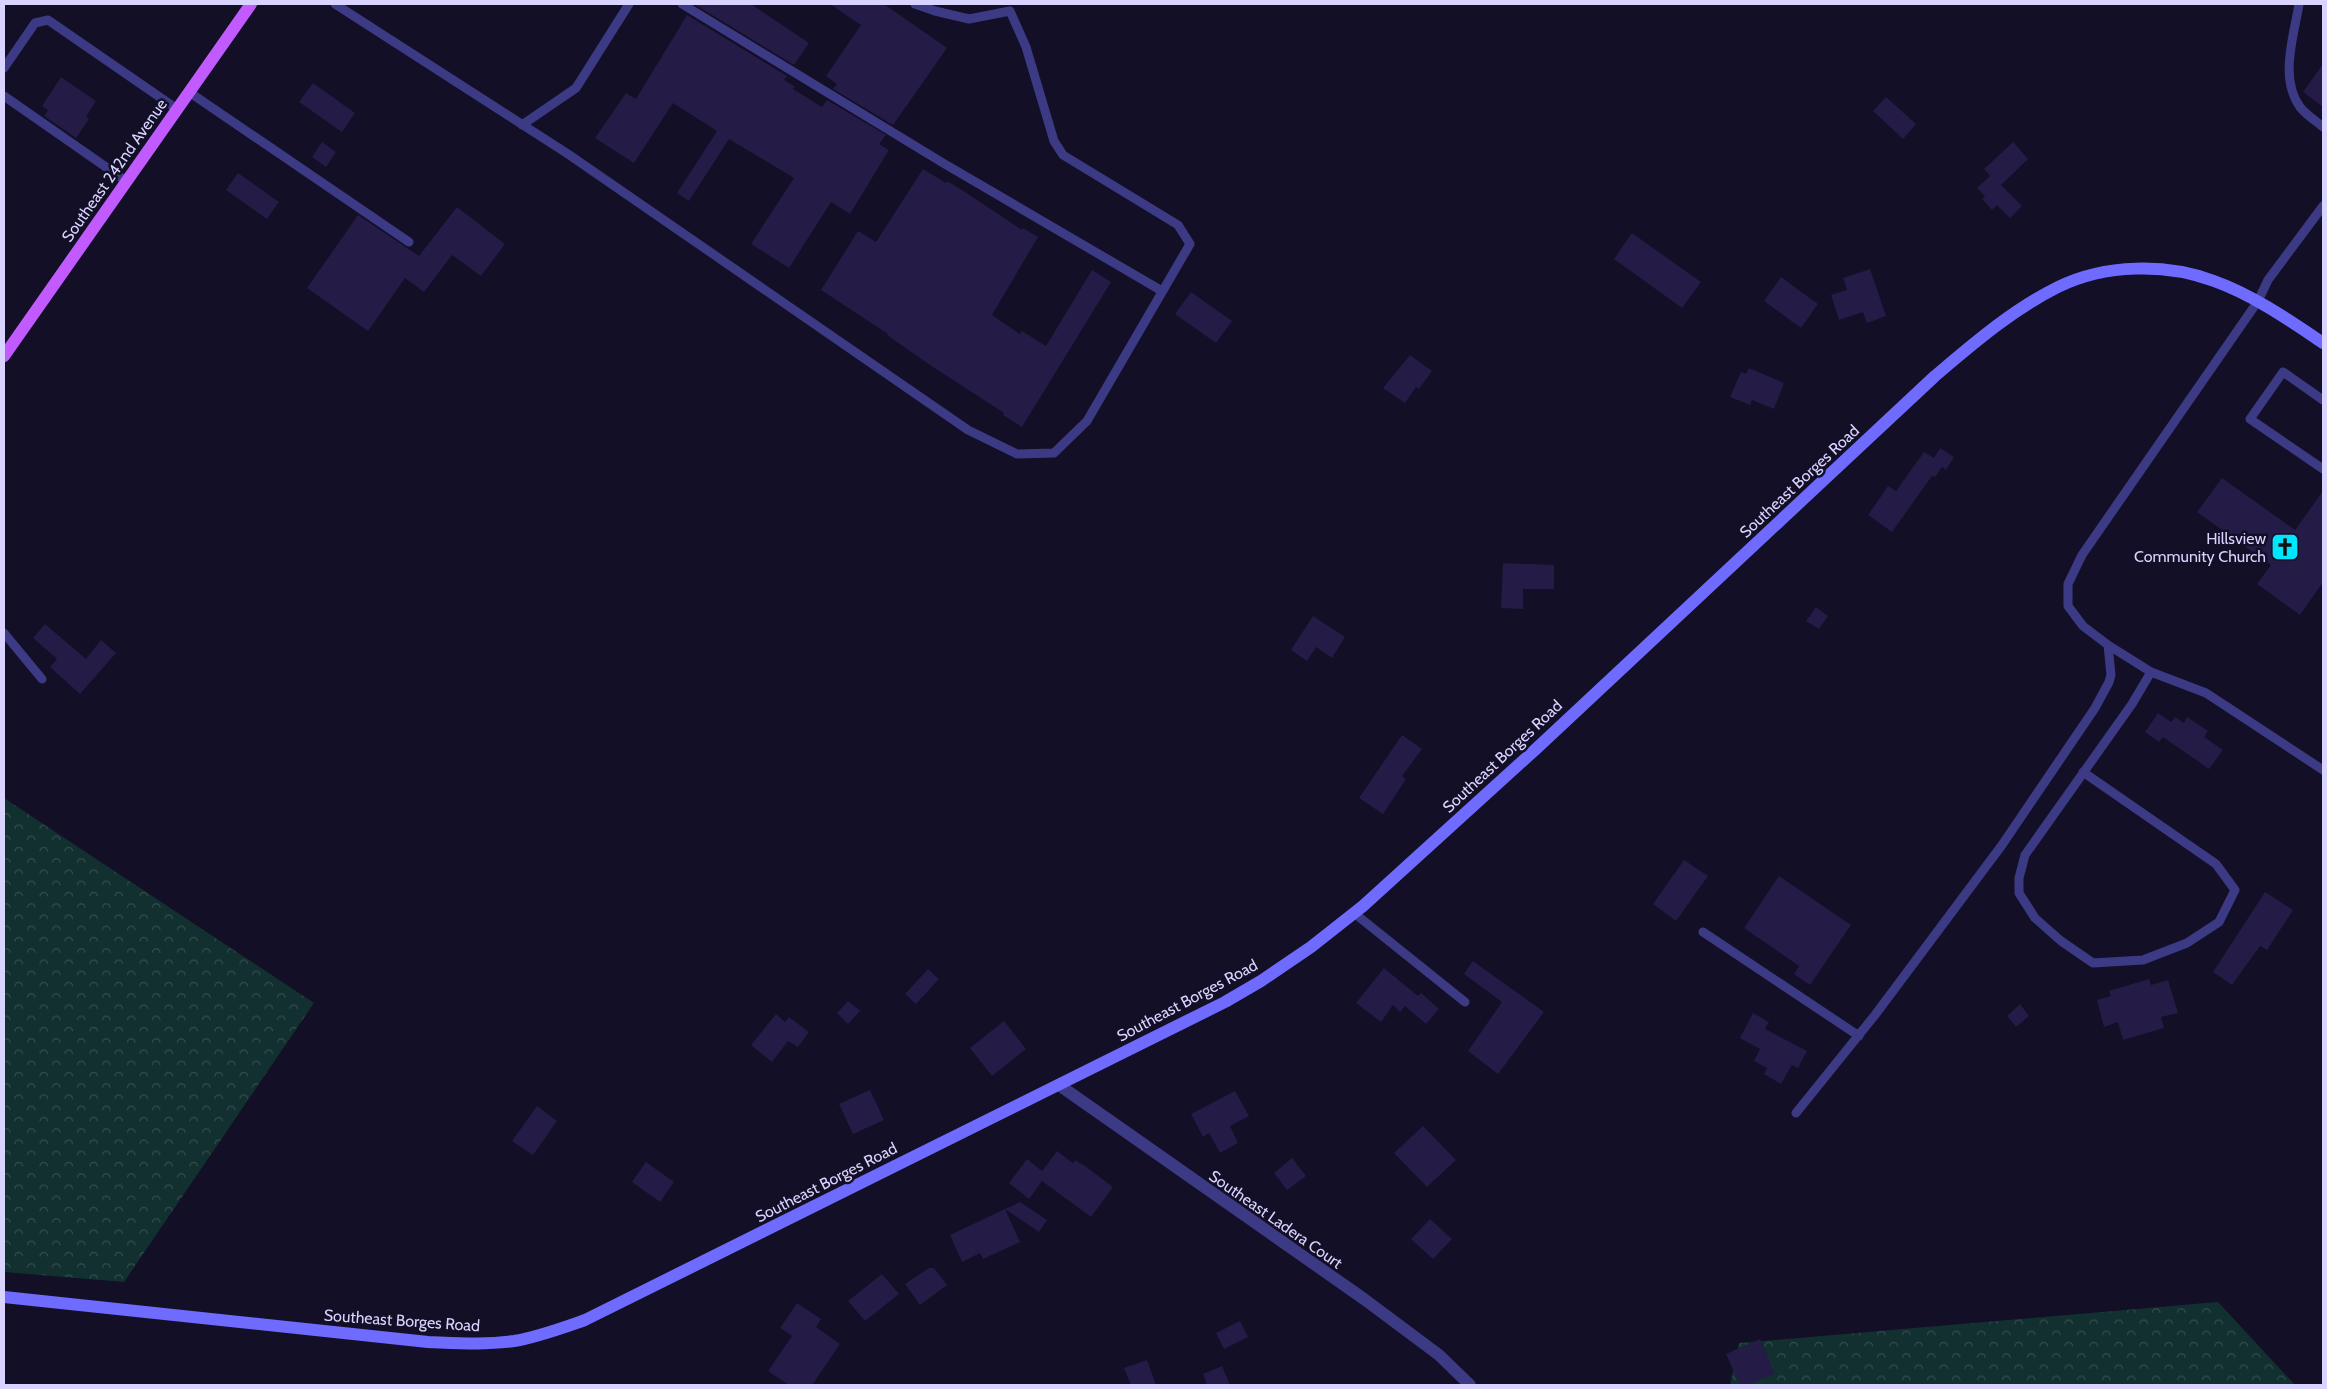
<svg xmlns="http://www.w3.org/2000/svg" width="2327" height="1389" font-family="Cabin,sans-serif">
	<defs>
		<pattern id="forest-crowns" width="20" height="18" patternUnits="userSpaceOnUse" patternTransform="scale(1.25)"><rect width="20" height="18" fill="#12302f"/><path d="M2 6a3 3 0 1 1 6 0M12 15a3 3 0 1 1 6 0" fill="none" stroke="#344d4e"/></pattern>
	</defs>
	<rect width="100%" height="100%" fill="#130f26"/>
	<path fill="url(#forest-crowns)" d="M4 798 314 1003 124 1282 4 1272Z
		M2218 1302 2295 1385H1730L1739 1343Z"/>
	<path fill="#241b47" d="M694 4H751L809 43 794 65Z
		M830 4H884L947 48 893 125 833 89 837 84 826 76 861 25Z
		M687 15 787 76 784 80 795 87 793 89 822 107 827 100 886 135 879 144 889 150 850 214 831 202 789 268 751 244 794 178 729 139 689 201 677 193 717 131 673 103 634 163 595 138 626 93 636 99Z
		M2323 64V107L2303 92Z
		M61 77 96 101 86 116 89 119 76 138 44 116 48 110 42 106Z
		M313 83 355 113 342 132 299 102Z
		M1886 97 1916 124 1903 139 1873 111Z
		M322 142 336 152 326 167 312 157Z
		M2013 142 2028 159 2001 185 2022 206 2010 218 1997 205 1992 210 1982 199 1985 196 1977 188 1990 176 1984 169Z
		M923 169 946 183 947 181 965 192 1022 230 1023 228 1038 237 992 315 1020 334 1022 331 1046 346 1092 270 1111 282 1022 427 1003 415 1004 413 930 365 887 335 888 334 821 290 858 231 876 242Z
		M238 173 279 202 267 219 226 190Z
		M457 207 505 244 481 276 452 255 424 292 405 278 368 331 307 288 358 215 419 256Z
		M1632 233 1701 282 1682 308 1614 259Z
		M1870 269 1886 316 1867 323 1863 312 1839 320 1831 295 1847 290 1843 278Z
		M1781 277 1818 304 1801 328 1764 301Z
		M1191 292 1232 321 1216 343 1175 314Z
		M1410 355 1432 371 1419 389 1416 387 1405 403 1383 388Z
		M1749 368 1784 383 1774 409 1752 400 1750 405 1730 397 1741 372 1746 374Z
		M1940 448 1954 457 1946 470 1942 467 1935 477 1932 476 1892 532 1868 515 1888 486 1896 491 1924 452 1934 458Z
		M2222 478 2295 530 2323 491V582L2300 615 2257 584 2271 565 2197 512Z
		M1503 563 1554 565V589H1523V609L1501 608Z
		M1816 607 1828 616 1819 629 1806 621Z
		M1313 616 1345 637 1332 658 1316 647 1307 661 1291 650Z
		M45 624 86 659 101 640 116 653 80 694 50 667 57 659 33 638Z
		M2158 713 2171 722 2175 717 2184 723 2187 717 2208 731 2204 737 2223 750 2209 769 2163 737 2159 742 2145 732Z
		M1402 735 1422 749 1402 776 1406 779 1383 814 1359 798Z
		M1684 860 1708 876 1676 921 1653 904Z
		M1779 876 1851 925 1810 985 1794 974 1799 966 1744 928Z
		M2265 892 2293 910 2267 950 2260 946 2232 985 2213 972Z
		M1473 961 1544 1012 1498 1074 1468 1051 1502 1002 1464 974Z
		M1384 968 1418 996 1421 993 1439 1009 1426 1024 1405 1006 1400 1012 1393 1005 1381 1022 1356 1003Z
		M928 969 939 979 916 1004 905 994Z
		M2149 979 2151 985 2168 980 2178 1013 2161 1017 2164 1028 2123 1040 2118 1022 2104 1027 2097 1000 2111 996 2109 991Z
		M848 1001 860 1011 848 1024 837 1013Z
		M2020 1004 2029 1016 2016 1027 2007 1016Z
		M1753 1013 1769 1022 1765 1029 1807 1051 1798 1068 1792 1065 1781 1084 1764 1074 1767 1068 1754 1061 1760 1049 1740 1038Z
		M776 1014 785 1022 789 1017 809 1032 798 1047 788 1041 772 1062 751 1045Z
		M1004 1021 1026 1049 992 1076 970 1048Z
		M870 1090 884 1120 853 1134 839 1104Z
		M1235 1091 1249 1116 1230 1126 1238 1143 1220 1153 1209 1133 1203 1137 1191 1114Z
		M537 1106 557 1121 533 1155 512 1141Z
		M1423 1126 1456 1160 1427 1187 1394 1153Z
		M1057 1151 1073 1163 1075 1160 1085 1166 1113 1187 1091 1217 1042 1181 1029 1199 1009 1183 1027 1159 1042 1171Z
		M1292 1158 1306 1176 1287 1190 1274 1173Z
		M646 1162 674 1182 660 1202 632 1182Z
		M1020 1202 1047 1220 1039 1232 1005 1209Z
		M1005 1209 1020 1242 983 1259 980 1253 962 1262 950 1235Z
		M1430 1219 1452 1239 1433 1259 1411 1239Z
		M929 1268H934L947 1285 920 1305 905 1284Z
		M882 1274 899 1294 865 1321 848 1301Z
		M797 1303 821 1319 816 1327 840 1344 812 1385H789L768 1371 792 1336 780 1328Z
		M1240 1321 1248 1337 1224 1349 1216 1333Z
		M1760 1339 1775 1373 1749 1385H1740L1726 1354Z
		M1147 1360 1156 1385H1131L1124 1368Z
		M1222 1366 1230 1385H1207L1203 1374Z"/>
	<g fill="none" stroke-linecap="round" stroke-linejoin="round">
		<path stroke="#3d3a85" stroke-width="9" d="M335 4 568 154 968 430 1017 454 1054 453 1087 421 1190 244 1178 225 1063 155 1054 141 1026 47 1010 11 969 19 935 11 915 4
			M682 4 943 163 1162 291
			M2299 4C2294 36 2279 78 2300 107 2305 114 2316 121 2323 127
			M4 68 35 23 48 20 177 109
			M189 92 409 242
			M4 96 126 181
			M522 125 576 88 629 4
			M2323 206 2268 280 2258 301 2082 555 2068 584V606L2083 626 2108 645 2151 672 2206 693 2323 770
			M2323 400 2283 372 2250 419 2323 469
			M4 633 42 679
			M2083 772 2216 864 2235 890 2219 922 2187 943 2143 960 2093 963 2061 941 2035 918 2019 893V878L2025 855 2132 704 2151 672
			M1354 913 1465 1002
			M1703 932 1859 1036
			M1796 1113 1875 1015 2002 845 2095 708 2109 682 2111 675 2108 645"/>
		<path stroke="#3d3a85" stroke-width="12" d="M1059 1085 1364 1299 1439 1355 1470 1385"/>
		<path stroke="#6f6bff" stroke-width="12" d="M4 1297 428 1342C456 1343 485 1345 514 1341 538 1337 562 1328 585 1320L1225 1002 1261 981 1311 947 1363 906 1537 748 1935 376C1974 343 2012 310 2058 287 2105 264 2166 263 2214 281 2253 295 2289 320 2323 343"/>
		<path stroke="#c25bff" stroke-width="12" d="M4 356 251 4"/>
	</g>
	<defs>
		<symbol id="church-square" viewBox="-11 -11 22 22"><rect x="-9" y="-9" width="18" height="18" rx="4" fill="#00e5ff" stroke="#130f26"/><path d="M-1.2-6h2.4v3.5h3.3v2.4h-3.3V6h-2.4V-.1h-3.3v-2.4h3.3Z" fill="#111"/></symbol>
	</defs>
	<g fill-rule="evenodd">
		<use href="#church-square" x="2269" y="531" width="32" height="32"/>
	</g>
	<g text-anchor="middle" stroke-width="5" stroke-linejoin="round" paint-order="stroke">
		<g font-size="16" fill="#d9d4ff" stroke="#130f26">
			<text transform="translate(114 170) rotate(-55)" y="6">Southeast 242nd Avenue</text>
			<text transform="translate(1799 481) rotate(-43)" y="6">Southeast Borges Road</text>
			<text transform="translate(1502 756) rotate(-43)" y="6">Southeast Borges Road</text>
			<text transform="translate(1187 1000) rotate(-28)" y="6">Southeast Borges Road</text>
			<text transform="translate(826 1182) rotate(-27)" y="6">Southeast Borges Road</text>
			<text transform="translate(1276 1219) rotate(35)" y="6">Southeast Ladera Court</text>
			<text transform="translate(402 1320) rotate(4)" y="6">Southeast Borges Road</text>
		</g>
		<g font-size="16" fill="#d9d4ff" stroke="#130f26" text-anchor="end">
			<text x="2266" y="544">Hillsview<tspan x="2266" dy="18">Community Church</tspan></text>
		</g>
	</g>
	<rect width="2327" height="1389" fill="none" stroke="#d9d4ff" stroke-width="10"/>
</svg>
